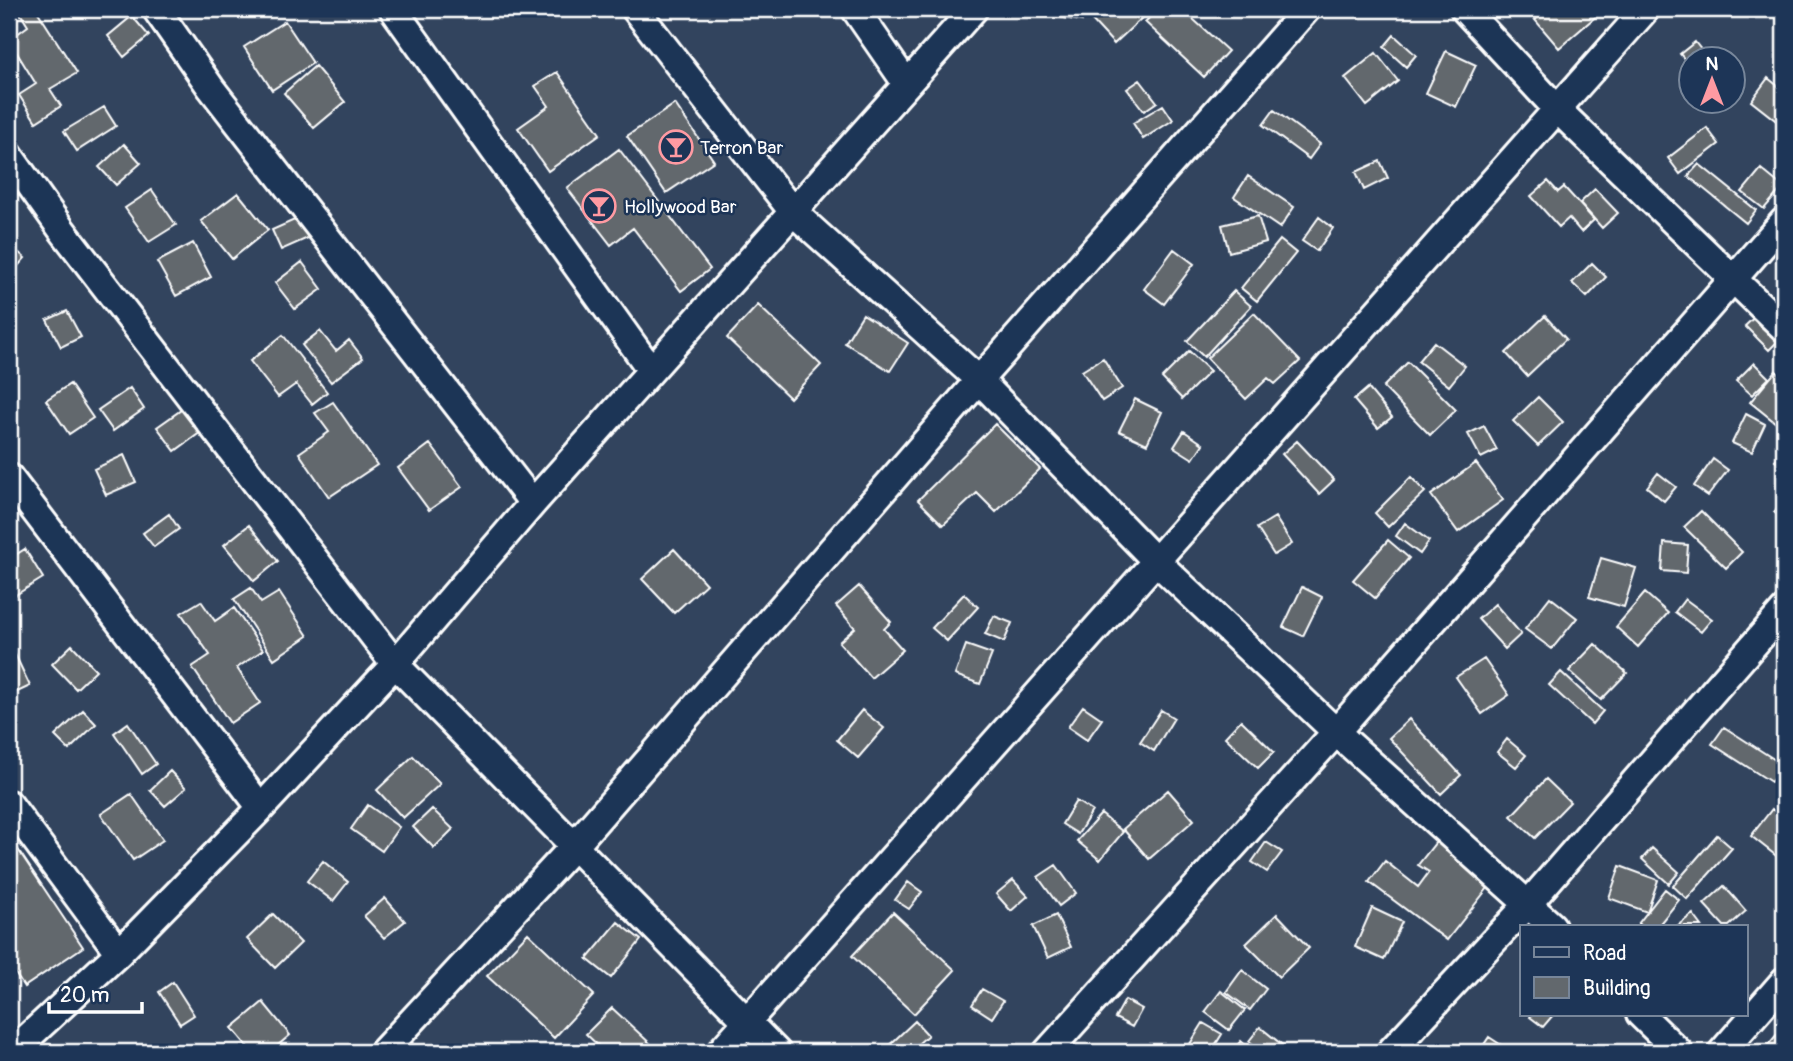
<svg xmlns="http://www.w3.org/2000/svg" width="1793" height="1061" font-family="Pangolin,sans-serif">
	<rect width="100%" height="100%" fill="#32445e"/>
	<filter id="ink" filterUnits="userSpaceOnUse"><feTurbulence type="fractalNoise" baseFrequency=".0143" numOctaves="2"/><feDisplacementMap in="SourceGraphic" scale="14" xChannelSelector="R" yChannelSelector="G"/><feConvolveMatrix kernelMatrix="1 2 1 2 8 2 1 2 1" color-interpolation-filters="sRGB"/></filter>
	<g filter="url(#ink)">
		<path fill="#62686d" stroke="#fff" stroke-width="2" d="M27 9H36L77 73 50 89 61 106 36 122 19 95 36 84 9 40 28 26 20 13Z
			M1058 9H1084L1082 21 1057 17Z
			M1100 9H1135L1143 17 1114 44 1090 18Z
			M1158 9H1182L1228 51 1204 77 1145 22Z
			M1544 9H1599L1601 12 1559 48 1535 20 1546 11Z
			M132 16 149 36 124 57 108 36Z
			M285 21 313 63 272 90 244 47Z
			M1394 35 1416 55 1406 67 1384 47Z
			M1695 42 1709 60H1692V68L1680 54Z
			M1446 51 1476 65 1456 107 1426 93Z
			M1376 53 1398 81 1367 106 1345 78Z
			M315 66 345 102 314 128 284 93Z
			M557 72 600 134 548 171 518 128 549 106 535 86Z
			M1768 78 1784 91V117L1779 123 1751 101Z
			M1140 80 1157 102 1144 111 1127 89Z
			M675 104 714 161 666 193 627 136Z
			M1163 105 1173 120 1143 139 1133 123Z
			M104 107 116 126 77 151 64 131Z
			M1274 110 1320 144 1309 159 1263 125Z
			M1707 128 1719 144 1680 174 1668 158Z
			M124 144 141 163 116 185 99 167Z
			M619 149 710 269 681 291 633 228 611 245 567 188Z
			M1380 161 1388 178 1364 190 1356 172Z
			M1699 164 1756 210 1746 223 1688 176Z
			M1761 169 1783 187 1764 209 1742 192Z
			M1248 176 1294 207 1280 228 1234 197Z
			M1548 181 1558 192 1564 187 1594 220 1581 232 1569 218 1559 227 1531 196Z
			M1595 189 1618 213 1602 228 1580 203Z
			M152 190 176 225 149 242 125 208Z
			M238 193 268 230 232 259 201 221Z
			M1258 216 1266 242 1229 252 1222 225Z
			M1319 217 1333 228 1317 251 1302 241Z
			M299 218 308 238 281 250 272 230Z
			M1280 240 1296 253 1257 301 1241 288Z
			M193 243 211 277 176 296 157 262Z
			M9 244 25 258 9 276Z
			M1174 249 1194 264 1164 304 1144 289Z
			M302 262 322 289 295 309 275 283Z
			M1592 263 1606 277 1587 297 1572 283Z
			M1234 291 1251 306 1204 357 1187 341Z
			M758 305 821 365 790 398 727 338Z
			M67 311 81 337 61 347 47 320Z
			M1761 311 1784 335 1769 350 1745 326Z
			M1254 313 1300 361 1275 384 1268 378 1246 399 1207 358Z
			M863 314 908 343 890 371 845 343Z
			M1545 316 1566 339 1527 376 1506 353Z
			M320 331 336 351 349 340 363 358 331 382 302 345Z
			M283 335 327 392 312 404 296 384 278 397 250 361Z
			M1434 342 1465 366 1449 386 1418 361Z
			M1189 351 1210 371 1182 399 1162 378Z
			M1103 358 1122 388 1102 401 1082 371Z
			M1408 362 1456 410 1430 435 1383 387Z
			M1754 363 1769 378 1752 395 1736 381Z
			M1776 371 1784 378V413L1776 423 1750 402Z
			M70 384 93 418 69 434 46 400Z
			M130 388 144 409 113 431 98 410Z
			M1368 388 1392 417 1378 428 1354 400Z
			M1538 397 1563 422 1538 446 1513 421Z
			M1135 399 1162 412 1147 444 1119 431Z
			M333 402 377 465 329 497 299 453 329 432 315 413Z
			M184 408 201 432 175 451 157 427Z
			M1746 414 1765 424 1752 452 1732 443Z
			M995 424 1040 469 996 512 977 493 943 525 918 500Z
			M1484 426 1497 450 1481 458 1468 434Z
			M1184 431 1203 444 1193 459 1174 447Z
			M1297 441 1334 480 1319 494 1282 454Z
			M430 444 462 487 429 510 398 468Z
			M1784 450V468L1775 460Z
			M124 455 136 482 106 495 94 469Z
			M1713 459 1728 470 1708 496 1694 486Z
			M1476 463 1503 500 1458 532 1431 495Z
			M1658 473 1676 487 1664 501 1647 487Z
			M1411 477 1425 492 1388 527 1375 513Z
			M1784 502V521L1774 512Z
			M1701 511 1742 552 1726 568 1684 527Z
			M169 514 179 529 154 547 143 533Z
			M1275 517 1292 544 1274 555 1257 528Z
			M1405 523 1429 541 1420 554 1396 536Z
			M249 525 278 561 254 581 224 545Z
			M1388 540 1409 558 1375 598 1353 580Z
			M1664 543 1688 545 1686 573 1662 571Z
			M25 549 43 578 9 599V559Z
			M674 549 706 584 674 613 642 579Z
			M1601 558 1636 568 1624 607 1589 597Z
			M859 586 891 622 884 629 903 650 871 678 839 642 855 628 836 606Z
			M1302 587 1322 597 1303 636 1283 627Z
			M251 588 261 603 279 592 308 636 274 659 234 599Z
			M1645 593 1668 613 1638 647 1616 627Z
			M964 594 978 607 947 641 932 628Z
			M1550 597 1577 618 1552 649 1525 629Z
			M1685 599 1712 619 1701 632 1675 612Z
			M201 601 215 621 234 608 263 650 237 668 260 703 230 723 192 667 210 655 181 613Z
			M1495 604 1521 634 1505 649 1478 619Z
			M994 616 1012 623 1004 642 985 634Z
			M1595 644 1627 673 1601 700 1569 671Z
			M72 645 96 670 76 689 52 664Z
			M966 645 992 654 980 684 955 675Z
			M13 650 30 686 9 696V652Z
			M1484 659 1509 695 1482 714 1456 677Z
			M1561 672 1603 711 1592 724 1549 685Z
			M1083 706 1102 719 1087 740 1068 727Z
			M83 710 96 724 69 750 55 736Z
			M862 710 884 728 858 758 837 740Z
			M1161 710 1174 718 1154 751 1140 742Z
			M1409 719 1461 775 1441 794 1389 738Z
			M1241 720 1274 752 1258 768 1225 737Z
			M128 723 156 764 142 774 114 733Z
			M1724 727 1783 765 1771 782 1712 744Z
			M1507 739 1526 755 1516 767 1497 752Z
			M413 756 440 784 403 818 377 790Z
			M170 771 186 788 165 806 150 790Z
			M1546 779 1570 802 1535 838 1511 816Z
			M1168 790 1194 820 1149 859 1123 829Z
			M131 794 163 840 133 860 101 814Z
			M1076 801 1092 811 1078 834 1062 824Z
			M368 805 399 827 382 851 351 829Z
			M432 809 453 829 434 848 413 827Z
			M1772 809 1784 819V862L1751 836Z
			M1101 814 1123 832 1100 860 1077 841Z
			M1717 835 1732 848 1687 899 1673 886Z
			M9 836 83 947 24 987 9 964Z
			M1266 842 1282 852 1267 872 1252 862Z
			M1436 842 1491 884 1447 940 1369 882 1385 861 1418 887 1429 872 1418 865Z
			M1652 848 1679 872 1669 884 1642 859Z
			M323 861 348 882 333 901 307 881Z
			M1056 865 1076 893 1059 906 1038 877Z
			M1620 866 1658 880 1647 912 1609 898Z
			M1013 880 1028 896 1011 911 996 894Z
			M908 882 922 892 909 909 895 900Z
			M1724 886 1746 911 1729 926H1724L1704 904Z
			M1665 889 1679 900 1658 926H1641L1638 924Z
			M385 898 405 921 384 938 364 916Z
			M1372 908 1402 922 1384 960 1355 947Z
			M893 912 955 970 914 1014 852 956Z
			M273 914 301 943 275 968 247 939Z
			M1277 914 1309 948 1279 977 1246 944Z
			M1693 914 1702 926H1677Z
			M1056 915 1071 947 1048 958 1033 926Z
			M618 922 641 940 611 978 587 959Z
			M528 933 594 995 554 1038 487 976Z
			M1242 970 1266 989 1250 1010 1226 992Z
			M173 982 194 1015 180 1024 159 992Z
			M982 989 1003 1001 992 1018 972 1005Z
			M1221 991 1245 1010 1229 1030 1205 1012Z
			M1125 1000 1142 1009 1132 1027 1115 1018Z
			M263 1002 290 1035 270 1052H252L232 1028Z
			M612 1008 654 1047 649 1052H605L586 1034Z
			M1532 1014H1554L1543 1027 1530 1017Z
			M915 1021 928 1035 909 1052H882Z
			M1203 1023 1222 1034 1211 1052H1185Z
			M1260 1027 1291 1052H1263L1249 1041Z
			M1779 1032 1784 1036V1052H1762Z
			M1489 1037 1512 1052H1479Z
			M1241 1041 1253 1052H1231Z"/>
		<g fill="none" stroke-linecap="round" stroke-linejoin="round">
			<defs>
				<path id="minor" d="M156 9 211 88 533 503
					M393 9 651 370
					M635 9 793 212 979 380 1156 561 1336 732 1552 926
					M855 9 906 83
					M1464 9 1557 109 1784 328
					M9 155 62 230 395 664 777 1052
					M9 477 261 808
					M9 804 119 953
					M1640 1014 1679 1052
					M12 1052 119 953 261 808 395 664 533 503 974 9
					M383 1052 574 846 979 380 1307 9
					M720 1052 1646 9
					M1047 1052 1336 732 1784 221
					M1390 1052 1529 903 1784 610
					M1722 1052 1784 981"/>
			</defs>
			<use href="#minor" stroke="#fff" stroke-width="32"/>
			<use href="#minor" stroke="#1d3557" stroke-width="26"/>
		</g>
	</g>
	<defs>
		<symbol id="bar-ring" viewBox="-11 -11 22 22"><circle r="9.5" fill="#1d3557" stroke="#ff9aa2" stroke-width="1.5"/><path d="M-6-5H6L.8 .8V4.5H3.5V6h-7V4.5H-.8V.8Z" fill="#ff9aa2"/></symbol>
	</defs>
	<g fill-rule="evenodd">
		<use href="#bar-ring" x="657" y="128" width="38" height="38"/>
		<use href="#bar-ring" x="580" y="187" width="38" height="38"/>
	</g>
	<g text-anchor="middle" stroke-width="5" stroke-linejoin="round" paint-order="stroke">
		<g font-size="19" fill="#fff" stroke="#1d3557" text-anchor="start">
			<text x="700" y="154">Terron Bar</text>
			<text x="624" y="213">Hollywood Bar</text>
		</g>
	</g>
	<rect width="1793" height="1061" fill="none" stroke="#1d3557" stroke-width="35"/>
	<rect x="18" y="18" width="1758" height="1026" fill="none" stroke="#fff" stroke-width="2.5" filter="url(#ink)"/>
	<rect x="1520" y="925" width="228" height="91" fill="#1d3557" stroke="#77869a" stroke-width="2"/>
	<rect x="1534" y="947" width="35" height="10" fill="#1d3557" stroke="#77869a" stroke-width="2"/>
	<text x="1583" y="960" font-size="21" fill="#ffffff">Road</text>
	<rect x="1534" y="977" width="35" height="21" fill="#62686d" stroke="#77869a" stroke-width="2"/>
	<text x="1583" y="995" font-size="21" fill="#ffffff">Building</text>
	<g transform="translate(1712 80)"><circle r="33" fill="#1d3557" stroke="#77869a" stroke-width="2"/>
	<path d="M0-5L12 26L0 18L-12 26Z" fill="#ff9aa2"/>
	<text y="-10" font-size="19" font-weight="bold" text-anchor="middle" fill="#ffffff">N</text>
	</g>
	<path d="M49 1002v10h93v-10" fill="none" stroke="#ffffff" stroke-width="3.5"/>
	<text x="60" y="1002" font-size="21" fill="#ffffff" stroke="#1d3557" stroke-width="5" paint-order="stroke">20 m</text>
</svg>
